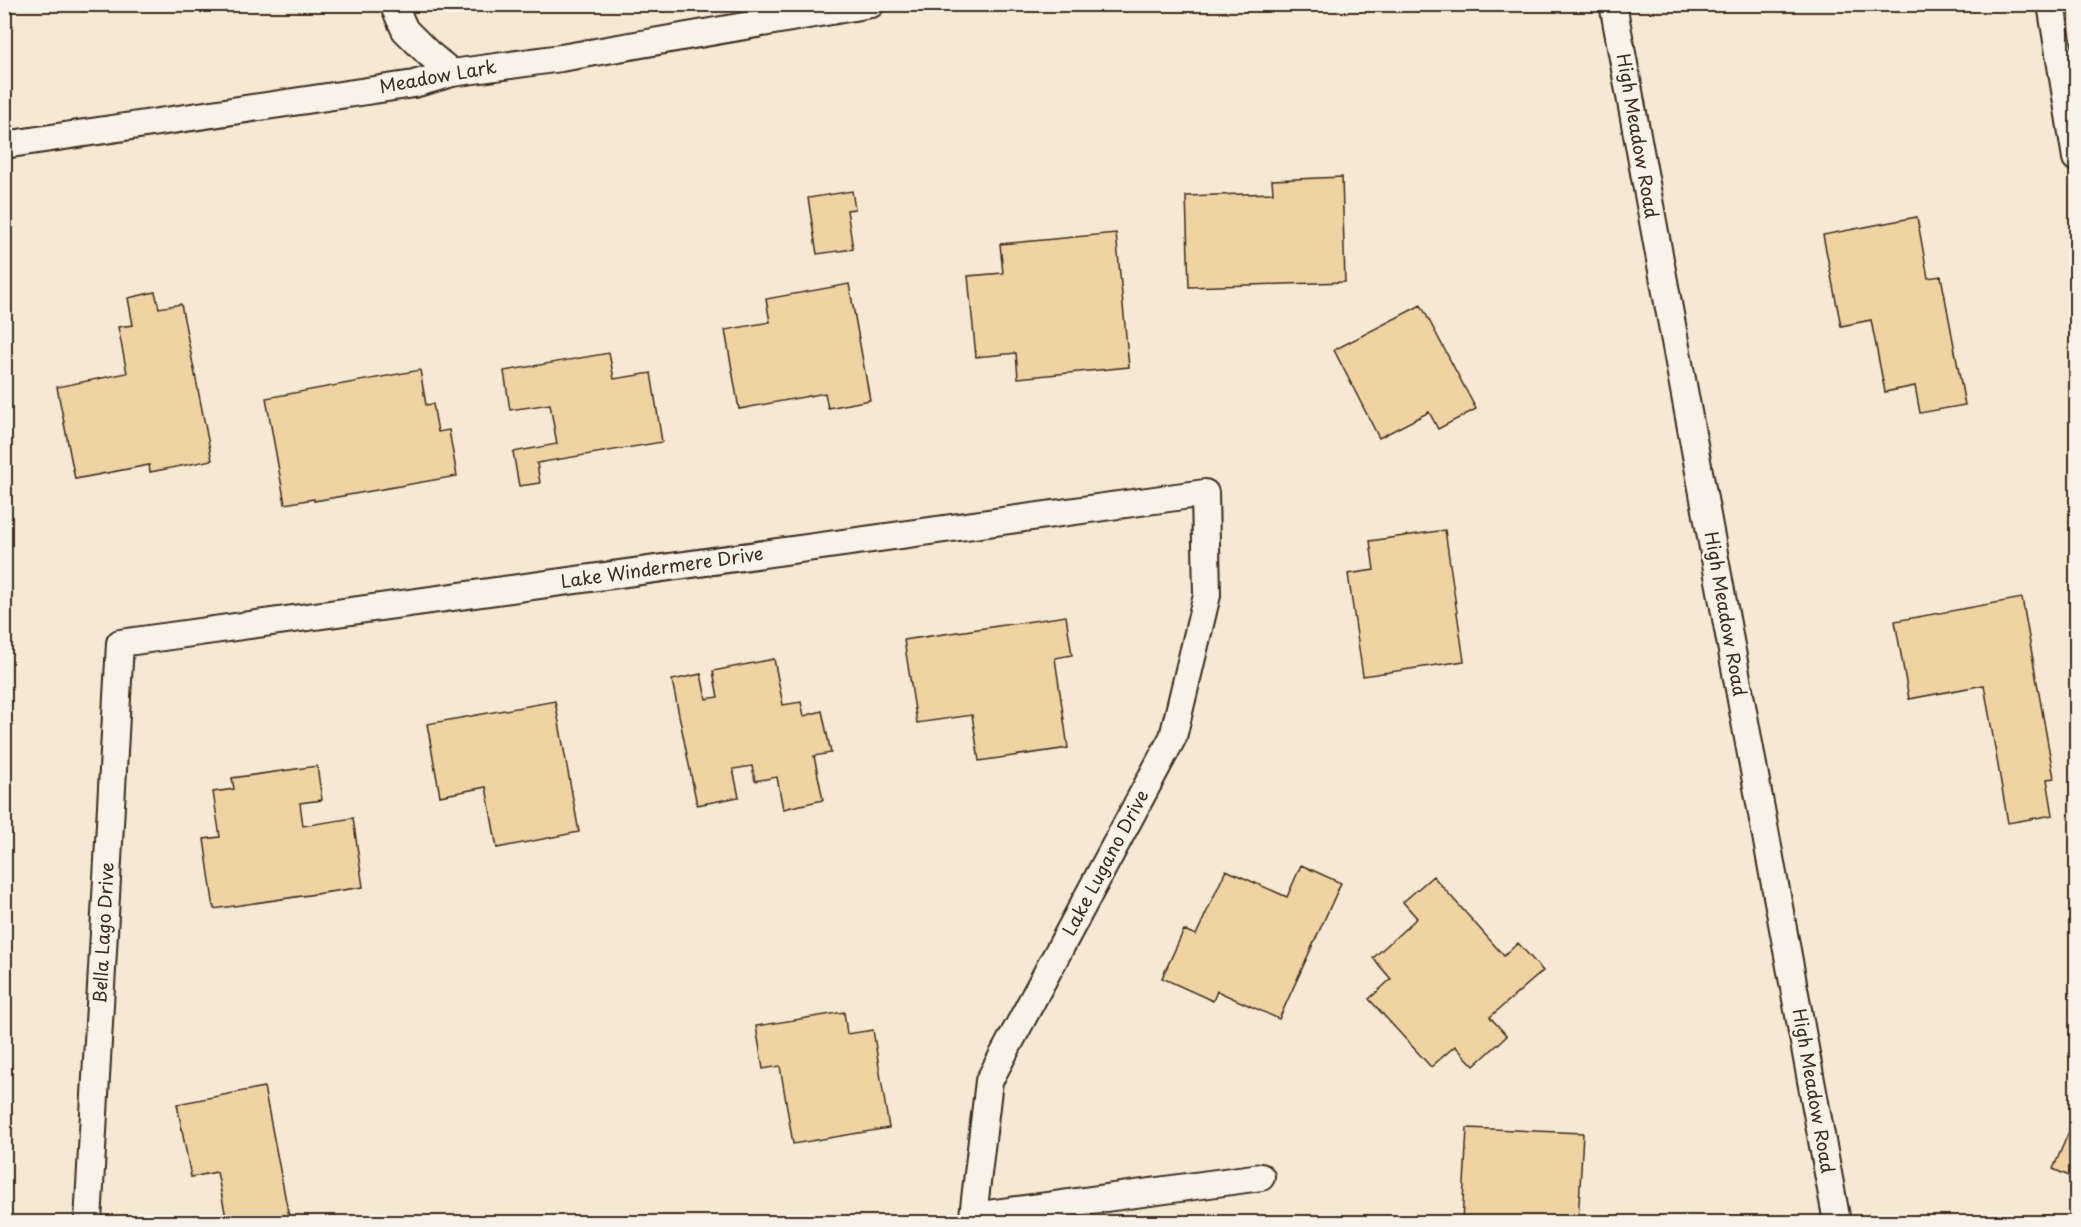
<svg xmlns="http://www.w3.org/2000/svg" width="2081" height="1227" font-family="'Playpen Sans',sans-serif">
	<rect width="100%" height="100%" fill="#f5e9d3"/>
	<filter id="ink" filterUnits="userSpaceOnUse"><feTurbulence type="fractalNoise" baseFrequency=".0167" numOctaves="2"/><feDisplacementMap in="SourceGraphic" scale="12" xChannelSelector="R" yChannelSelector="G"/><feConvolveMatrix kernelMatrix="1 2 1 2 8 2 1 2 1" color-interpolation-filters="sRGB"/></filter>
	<g filter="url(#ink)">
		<path fill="#f0d3a3" stroke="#3b2a1e" stroke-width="1.5" d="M1342 177 1345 282 1189 287 1186 196 1273 193 1272 180Z
			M852 191 855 209 847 210 853 249 817 254 808 198Z
			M1917 217 1928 278 1941 276 1965 405 1920 413 1915 386 1885 392 1871 320 1841 326 1823 235Z
			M1116 233 1129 367 1018 378 1016 353 976 357 968 276 1003 273 1000 244Z
			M849 284 870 400 828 408 825 393 739 409 725 330 770 322 766 299Z
			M155 292 159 308 181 304 212 460 150 472 149 465 75 479 57 387 127 373 118 327 133 325 128 298Z
			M1421 305 1476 409 1438 429 1429 412 1379 438 1334 350Z
			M609 353 614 379 651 373 662 442 537 463 540 483 519 486 513 452 557 444 550 404 510 410 504 371Z
			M420 370 426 405 433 404 438 432 449 430 457 476 314 501V499L285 504 266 398Z
			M1445 530 1464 661 1363 676 1348 574 1374 570 1370 541Z
			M2022 598 2054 778 2047 779 2053 815 2008 823 1984 685 1909 699 1895 621Z
			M1066 616 1072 655 1055 658 1068 748 979 761 972 715 917 723 904 640Z
			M774 659 783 705 801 702 804 716 822 711 831 753 814 756 823 800 783 809 777 777 755 781 752 766 733 769 739 797 697 805 672 680 701 674 706 699 718 697 713 671Z
			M555 701 579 832 497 848 486 787 440 796 427 724Z
			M317 766 322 800 300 803 303 826 353 818 363 887 214 909 204 839 220 837 213 792 234 789 232 778Z
			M1301 865 1341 883 1279 1019 1217 991 1213 1001 1162 978 1184 930 1196 935 1226 870 1287 897Z
			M1433 876 1504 956 1518 943 1543 971 1490 1017 1507 1036 1474 1066 1455 1046 1431 1067 1369 999 1391 979 1373 958 1417 918 1403 902Z
			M844 1012 847 1034 873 1030 889 1128 793 1144 780 1066 763 1069 756 1026Z
			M264 1087 290 1222H227L217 1172 191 1177 177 1104Z
			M2076 1115V1179L2053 1169Z
			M1467 1128 1583 1133 1578 1222H1462Z"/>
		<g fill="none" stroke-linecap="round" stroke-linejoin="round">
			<defs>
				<path id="minor" d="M393 4 405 30 428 53 452 73
					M1613 4 1837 1222
					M2051 4 2076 158
					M4 145 414 84 452 73 561 58 871 4
					M973 1216 1261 1177
					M88 1222 120 643 1205 493 1207 595 1173 737 989 1081 973 1216 975 1222"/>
			</defs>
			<use href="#minor" stroke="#3b2a1e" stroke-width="30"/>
			<use href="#minor" stroke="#f7f3e8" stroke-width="26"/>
		</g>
	</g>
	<g text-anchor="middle" stroke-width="5" stroke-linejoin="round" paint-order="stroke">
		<g font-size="18" fill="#3b2a1e" stroke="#f7f3e8">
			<text transform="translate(438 77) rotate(-10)" y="6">Meadow Lark</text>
			<text transform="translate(1637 136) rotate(80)" y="6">High Meadow Road</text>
			<text transform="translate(662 568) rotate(-8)" y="6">Lake Windermere Drive</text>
			<text transform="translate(1725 614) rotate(80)" y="6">High Meadow Road</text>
			<text transform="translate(1106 863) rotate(-62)" y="6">Lake Lugano Drive</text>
			<text transform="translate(104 933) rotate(-87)" y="6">Bella Lago Drive</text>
			<text transform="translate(1813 1091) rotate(80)" y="6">High Meadow Road</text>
		</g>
	</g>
	<rect width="2081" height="1227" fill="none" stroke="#f7f3e8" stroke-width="24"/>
	<rect x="12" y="12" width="2057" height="1203" fill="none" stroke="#3b2a1e" stroke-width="2" filter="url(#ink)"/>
</svg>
